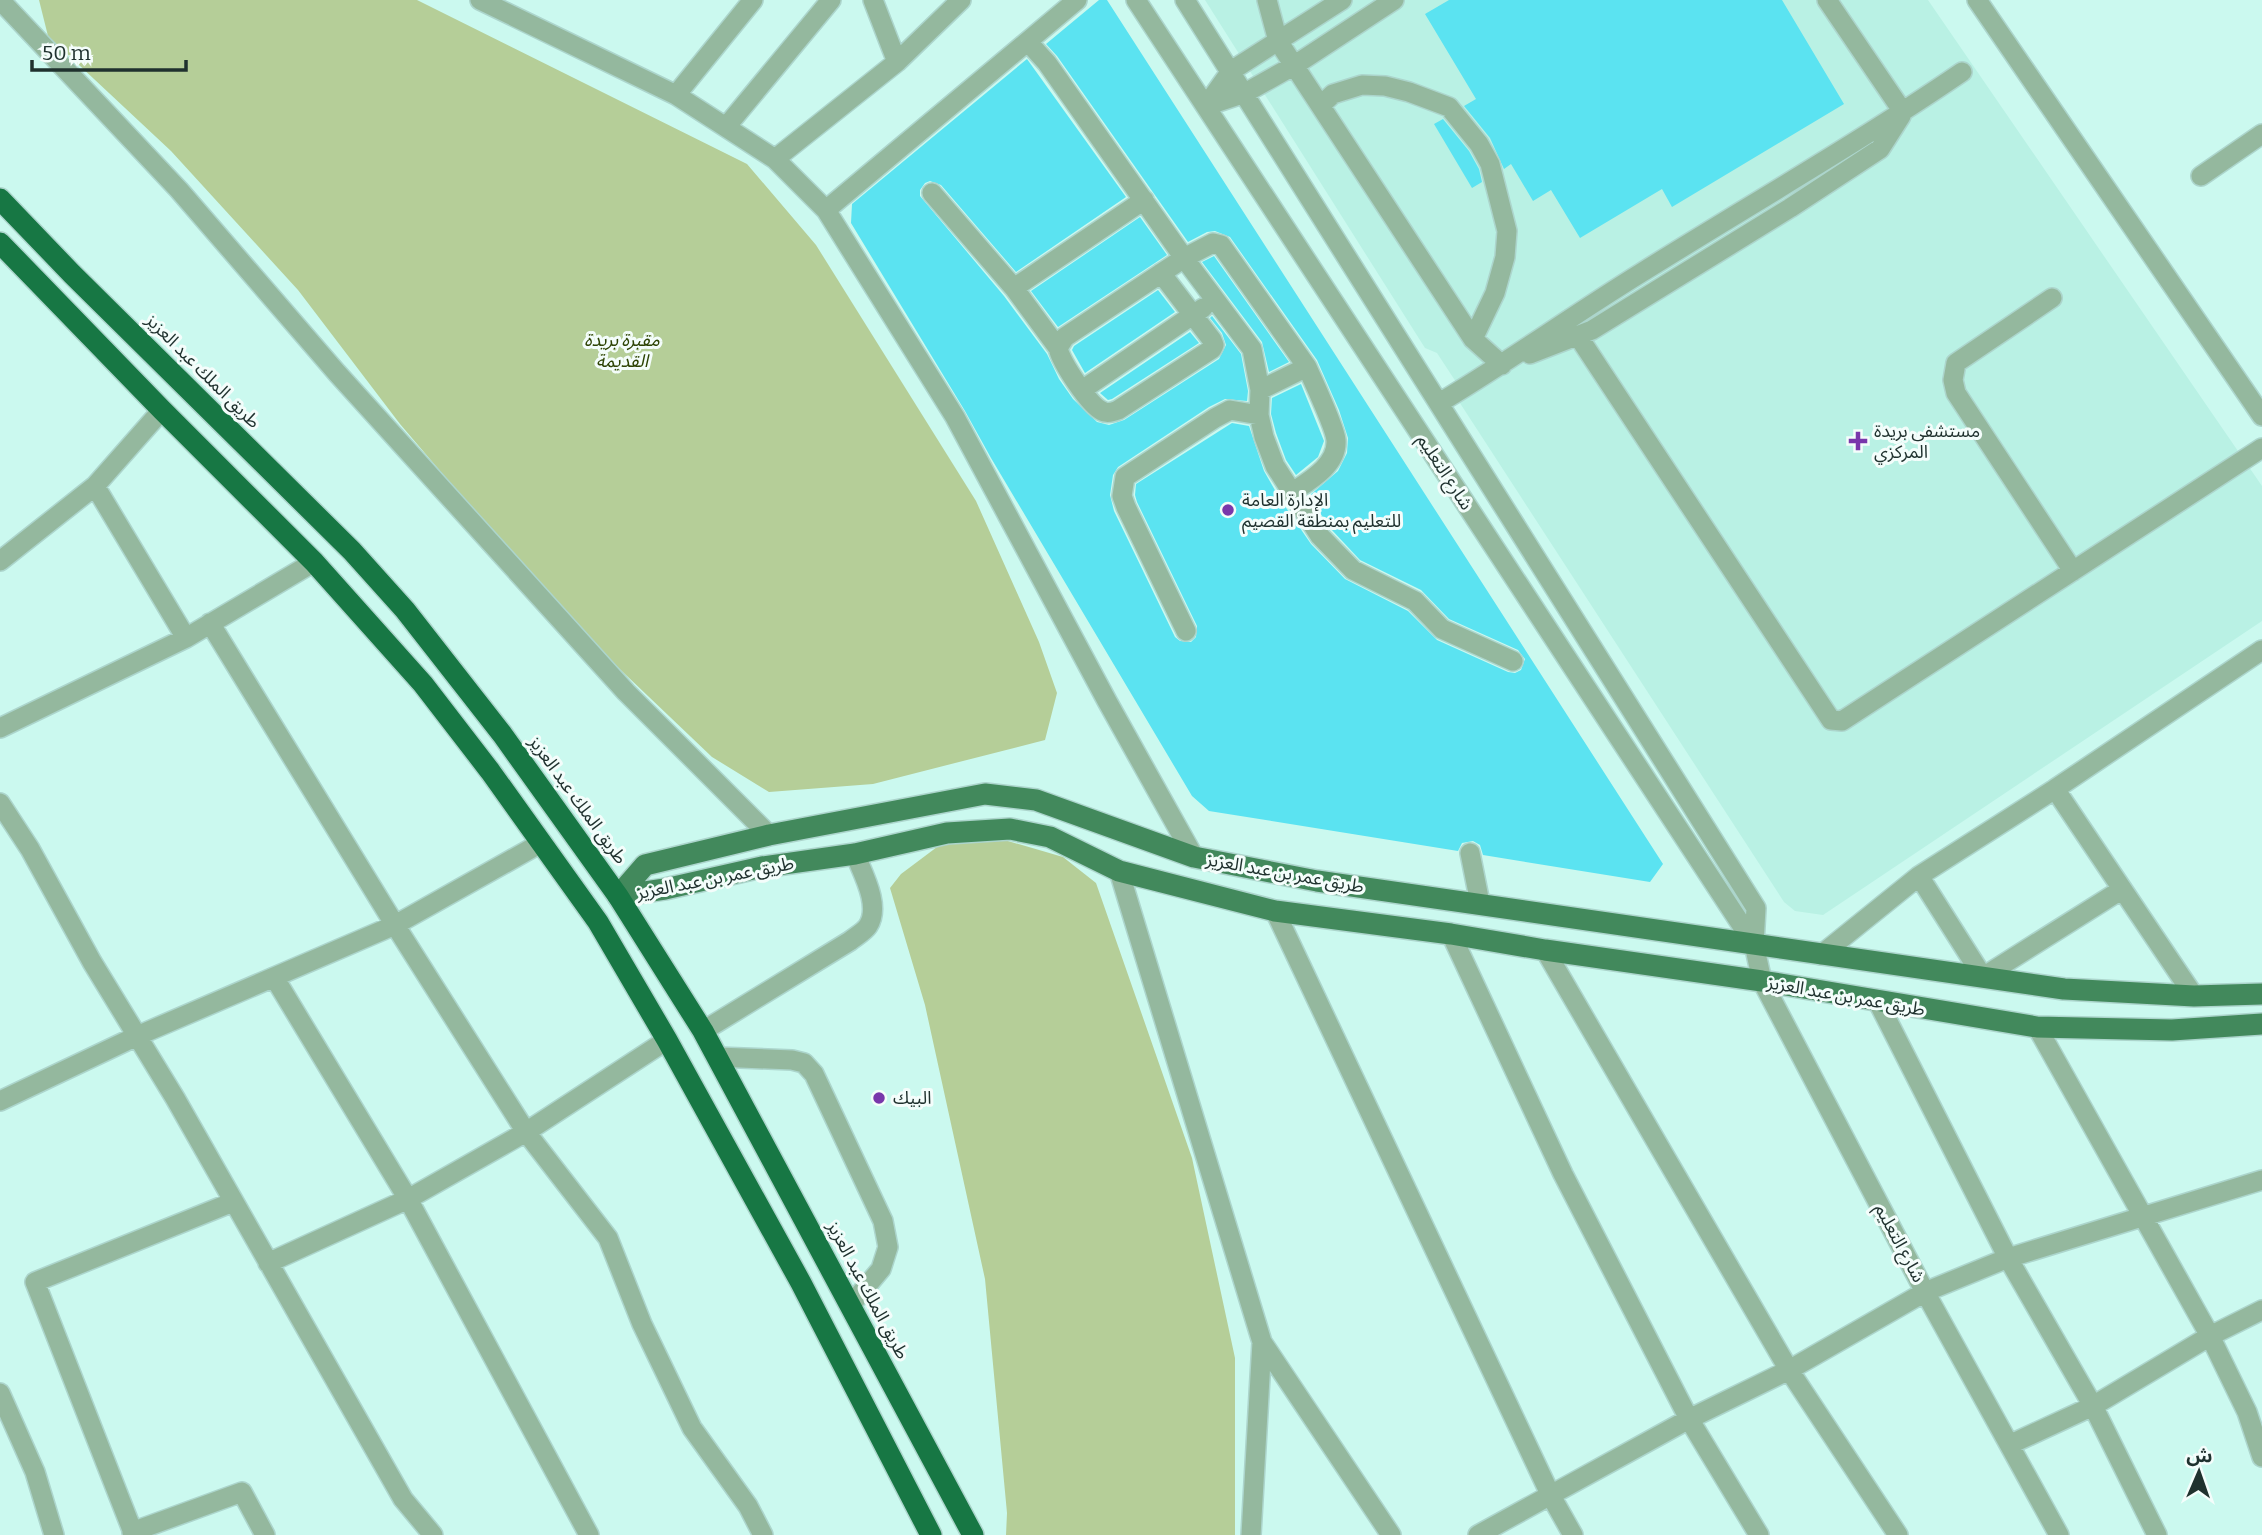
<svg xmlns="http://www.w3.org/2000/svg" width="2262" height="1535" font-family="Bitter,'Noto Sans Arabic',serif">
	<rect width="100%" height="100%" fill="#cbf9ef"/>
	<path fill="#b9f1e4" d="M1205 0H1928L2262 486V621L1823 915 1795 911 1784 902 1456 397 1458 385 1437 353 1425 348Z"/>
	<path fill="#b5ce98" d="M39 0H417L747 164 816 245 976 501 1039 642 1057 693 1045 740 873 784 769 792 712 757 564 616 400 424 298 290 171 151 48 36Z
		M980 839H1001L1063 857 1096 883 1192 1158 1235 1358V1535H1006L1007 1513 985 1279 925 1005 890 888 901 874 941 844Z"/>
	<path fill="#5be3f1" d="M1099 0H1107L1663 864 1650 882 1483 855 1480 845 1473 841 1462 843 1458 851 1209 811 1192 796 991 458 965 411 851 223 852 204 1027 59 1126 197 1016 272 941 185 930 181 925 183 920 190V196L1004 296 1047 354 1059 379 1073 399 1097 422 1109 425 1124 420 1219 359 1226 345 1222 333 1210 318 1212 316 1241 354 1248 391 1247 401 1225 399 1209 407 1118 467 1113 475 1110 495 1114 511 1175 637 1180 641 1191 642 1196 637 1197 626 1137 502 1135 495 1136 484 1232 423 1249 426 1264 471 1280 499 1311 544 1345 579 1408 611 1437 640 1508 672 1515 673 1521 670 1525 659 1518 650 1449 619 1421 590 1360 560 1330 528 1309 496 1338 471 1347 453 1348 438 1339 410 1317 360 1230 237 1215 231 1207 232 1188 242 1057 56 1046 44Z
		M1449 0H1782L1844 104 1672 207 1662 189 1580 238 1551 190 1533 201 1511 164 1504 169 1490 138 1464 106 1476 99 1425 14Z
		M1443 119 1469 151 1479 169 1482 182 1472 188 1434 124Z
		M1140 217 1167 255 1058 327 1031 291Z
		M1214 256 1289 362 1269 372 1262 342 1202 262Z
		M1158 290 1175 312 1085 373 1072 350 1074 346Z
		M1190 332 1199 343 1112 399 1108 400 1100 393Z
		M1301 384 1324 441 1318 457 1296 475 1286 460 1276 433 1271 414 1272 398Z"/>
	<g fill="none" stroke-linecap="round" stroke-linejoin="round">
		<defs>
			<path id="minor" d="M0 0 179 190 337 373 626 692 769 835
				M480 0 676 95 775 159 826 210 955 417 1107 701 1194 857
				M1136 0 1754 944
				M1185 0 1756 908 1754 944 1762 981 1925 1292 2059 1535
				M1267 0 1278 41 1473 339 1502 365
				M1827 0 1903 112
				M1977 0 2262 416
				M1028 42 1047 63 1184 258 1252 349 1260 390 1259 415 1264 437 1275 466 1320 536 1353 570 1415 601 1442 629 1513 661
				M897 62 961 0
				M676 95 753 0
				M1321 105 1333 94 1362 85 1385 86 1409 92 1449 107 1479 144 1490 164 1507 231 1505 257 1495 293 1473 339
				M1206 106 1245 93 1295 65 1394 0
				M1206 106 1231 71 1342 0
				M726 127 831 0
				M775 159 897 62 873 0
				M2201 176 2262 134
				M932 193 1014 288 1058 348
				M826 210 1077 0
				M1161 273 1212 340 1214 345 1212 349 1118 410C1113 412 1107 414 1102 411 1089 405 1061 362 1058 348L1065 337 1184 258 1213 243 1221 245 1307 367 1260 390
				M1014 288 1144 200
				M2052 298 1956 363 1953 380 1956 393 2073 571
				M1578 336 1831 720 1842 721 2262 448
				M1530 354 1592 330 1790 208 1880 149 1901 116
				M1082 390 1203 308
				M1439 403C1508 362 1573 315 1641 273 1748 206 1858 143 1962 72
				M95 486 186 638
				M1291 493C1309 481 1338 465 1336 440 1335 427 1313 381 1307 367
				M0 561 95 486 162 410
				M210 623 395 925 526 1132 608 1238 642 1324 692 1428 748 1506 763 1535
				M1186 631 1126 507 1122 496 1125 477 1215 418 1230 410 1259 415
				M0 728 186 638 314 562
				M2055 789 2194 996
				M0 803 30 849 92 962 175 1098 403 1499 433 1535
				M1470 853 1480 903
				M1119 871 1262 1342 1391 1535
				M1919 876 1983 977 2121 890
				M1275 911 1551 1496 1573 1535
				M1451 934 1563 1174 1689 1419 1759 1535
				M1545 950 1789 1370 1898 1535
				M1821 955 1919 876 2055 789 2262 650
				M274 977 408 1199 589 1535
				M1878 1002 2008 1258 2093 1406 2157 1535
				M2037 1027 2210 1336 2247 1412 2262 1457
				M703 1031 850 941C856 936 864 932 868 926 881 906 863 874 855 854
				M717 1057 792 1060 804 1063 814 1074 883 1221 888 1247 881 1269 850 1306
				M0 1101 137 1036 395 925 541 843
				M268 1263 408 1199 526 1132 667 1040
				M0 1393 35 1472 54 1535
				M2011 1444 2093 1406 2210 1336 2262 1310
				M132 1532 242 1492 265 1535
				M134 1535 35 1282 233 1202
				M1251 1535 1262 1342
				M1478 1535 1689 1419 1789 1370 1925 1292 2008 1258 2262 1180"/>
			<path id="major" d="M618 896 645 865 769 835 985 794 1036 800 1194 857 1317 881 2064 989 2194 996 2262 994
				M618 896 665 889 762 867 855 854 947 833 1010 829 1050 837 1119 871 1275 911 1451 934 1545 950 1762 981 2037 1027 2172 1030 2262 1024"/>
			<path id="highway" d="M0 199 72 274 352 551 405 610 502 734 618 896 703 1031 973 1535
				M0 243 162 410 314 562 423 684 490 771 598 922 667 1040 801 1283 931 1535"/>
		</defs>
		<use href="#minor" stroke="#acd5cc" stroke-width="22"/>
		<use href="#major" stroke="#acd5cc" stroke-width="24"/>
		<use href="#highway" stroke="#acd5cc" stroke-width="24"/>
		<use href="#minor" stroke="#94b89e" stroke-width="19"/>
		<use href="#major" stroke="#42895c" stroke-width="21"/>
		<use href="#highway" stroke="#177744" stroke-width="21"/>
	</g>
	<g fill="#7937ab" stroke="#f4fdfb" stroke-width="2.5">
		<path d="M1854.5 430.5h7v7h7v7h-7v7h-7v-7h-7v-7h7z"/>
		<circle cx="1228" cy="510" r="7"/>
		<circle cx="879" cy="1098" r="7"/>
	</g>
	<g text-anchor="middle" stroke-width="6" stroke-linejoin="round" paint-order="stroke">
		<g font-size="18" font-style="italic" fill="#2d4304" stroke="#f4fdfb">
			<text x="622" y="346">مقبرة بريدة<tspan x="622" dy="21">القديمة</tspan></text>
		</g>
		<g font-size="18" fill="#1f312e" stroke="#f4fdfb">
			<text transform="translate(203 371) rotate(45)" y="6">طريق الملك عبد العزيز</text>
			<text transform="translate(1445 472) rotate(57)" y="6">شارع التعليم</text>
			<text transform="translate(578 800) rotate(54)" y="6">طريق الملك عبد العزيز</text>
			<text transform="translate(1285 873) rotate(10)" y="6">طريق عمر بن عبد العزيز</text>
			<text transform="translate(715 878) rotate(-11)" y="6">طريق عمر بن عبد العزيز</text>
			<text transform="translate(1846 996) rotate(10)" y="6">طريق عمر بن عبد العزيز</text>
			<text transform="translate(1900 1243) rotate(62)" y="6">شارع التعليم</text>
			<text transform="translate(868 1290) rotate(62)" y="6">طريق الملك عبد العزيز</text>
		</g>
		<g font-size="18" fill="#1f312e" stroke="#f4fdfb" text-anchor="start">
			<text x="1874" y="437">مستشفى بريدة<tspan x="1874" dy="21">المركزي</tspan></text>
			<text x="1242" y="506">الإدارة العامة<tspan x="1242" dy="21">للتعليم بمنطقة القصيم</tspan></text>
			<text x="893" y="1104">البيك</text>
		</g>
	</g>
	<g transform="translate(2199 1472) rotate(2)" stroke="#f4fdfb" stroke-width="5" paint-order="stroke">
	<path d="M0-5L12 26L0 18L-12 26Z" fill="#1f312e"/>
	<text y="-10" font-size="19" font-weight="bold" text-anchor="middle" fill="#1f312e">ش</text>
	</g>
	<path d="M32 60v10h154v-10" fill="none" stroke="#1f312e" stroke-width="3.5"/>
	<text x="42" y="60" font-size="21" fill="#1f312e" stroke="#f4fdfb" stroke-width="5" paint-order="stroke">50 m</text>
</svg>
